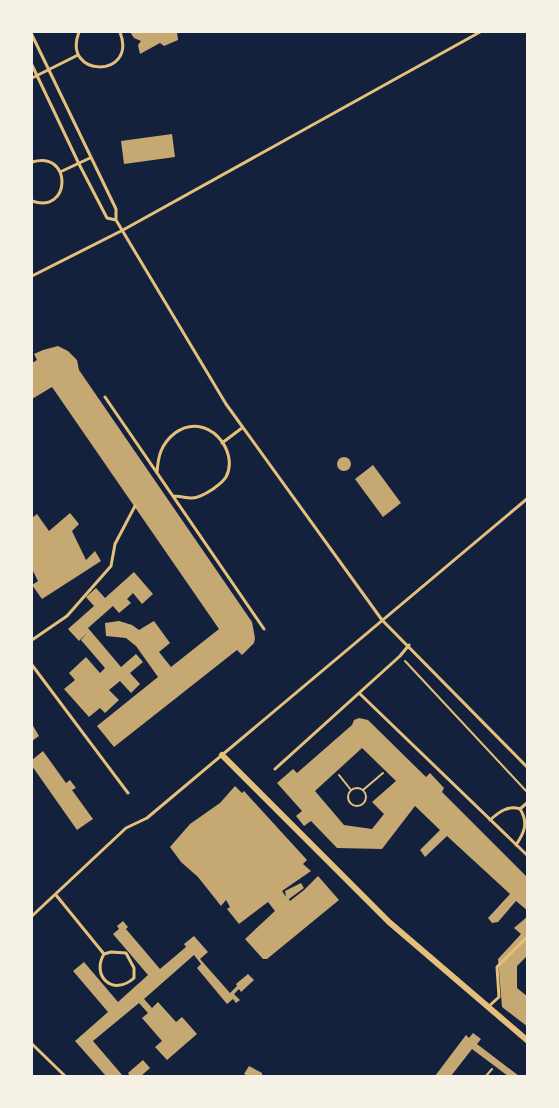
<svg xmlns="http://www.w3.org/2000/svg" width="559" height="1108" font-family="Georgia,serif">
	<rect width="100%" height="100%" fill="#14213d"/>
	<path fill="#c6a872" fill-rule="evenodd" d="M130 32H177L178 40 164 46 160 43 140 54 138 45 141 41 134 38Z
		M172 134 175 157 124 164 121 141Z
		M58 346 68 351 77 360 79 370 252 622 255 638 254 643 242 655 237 650 114 747 97 726 158 677 136 646 126 638 106 636 105 623 119 621 132 625 139 630 154 621 170 643 159 652 171 667 219 629 52 387 32 399V363L37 360 34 354 43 350Z
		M337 464a7 7 0 1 1 14 0a7 7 0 1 1-14 0Z
		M373 465 401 503 383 517 355 479Z
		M70 513 79 524 72 531 86 560 95 551 101 561 42 599 32 585 38 581 32 569V518L37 514 49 531Z
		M134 572 153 594 142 604 133 593 127 599 131 603 119 613 113 606 88 628 121 667 136 654 143 662 130 673 140 684 131 693 120 681 109 690 119 700 105 713 100 708 89 717 64 689 75 680 69 673 86 657 100 673 105 668 81 640 87 633 79 641 68 629 94 606 86 597 96 588 105 598Z
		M359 718 368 720 426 777 430 773 444 788 442 792 528 878V911L516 901 498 922 492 923 488 918 510 894 447 836 425 857 420 850 440 830 415 806 382 849 337 848 311 821 304 826 296 816 302 811 277 783 293 769 297 773 352 725 354 720ZM362 748 396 781 372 802 384 814 372 829 344 825 315 791Z
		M32 724 39 736 32 741Z
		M43 751 66 783 70 780 76 788 72 790 93 819 77 830 32 766V760Z
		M235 786 242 793 244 791 307 860 303 864 311 871 282 891 286 897 285 891 301 883 304 888 289 899 290 901 304 890 318 876 339 900 267 959H263L245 939 275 911 268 902 239 924 227 909 230 907 226 900 221 906 198 877 181 862 170 847 190 824 220 803Z
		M528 916V955L517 966V988L528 997V1027L502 1007 498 959 521 934 514 928Z
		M123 921 128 927 126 929 160 969 186 947 184 944 194 936 208 952 200 959 230 993 237 986 236 984 248 974 254 980 241 992 239 989 234 994 240 1000 236 1003 233 999 227 1004 197 968 201 964 194 955 144 999 152 1008 158 1002 176 1022 182 1017 197 1034 167 1060 155 1047 162 1041 142 1018 148 1013 139 1003 93 1041 123 1076H106L75 1041 108 1012 73 971 84 962 118 1002 148 975 113 934 119 929 117 926Z
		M473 1033 481 1039 477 1044 519 1076H508L472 1049 451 1076H435L466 1035 469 1038Z
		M143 1060 150 1068 141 1076H130L128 1073Z
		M249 1066 262 1073V1076H248L244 1074Z"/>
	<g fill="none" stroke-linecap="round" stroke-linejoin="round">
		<path stroke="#e5c07b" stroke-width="2" d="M405 661 528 793
			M339 775 351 790
			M348 797a9 9 0 1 1 18 0a9 9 0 1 1-18 0Z
			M363 790 383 773
			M526 997 528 995
			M486 1076 492 1069"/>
		<path stroke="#e5c07b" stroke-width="3" d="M79 32C61 78 138 79 120 32
			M32 35 116 209V220L226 404 382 620 528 768
			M32 65 79 164 107 218 116 220
			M32 78 78 55
			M32 162C73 150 71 215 32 201
			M60 172 90 158
			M32 276 123 230 480 32
			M105 397 264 629
			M222 443 242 428
			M157 473C158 456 161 444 175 433 207 410 240 451 226 477 223 482 217 486 213 489 207 493 198 498 192 498 186 498 179 496 173 496
			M32 640 67 616 111 566 115 544 135 506
			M32 665 128 793
			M359 693 528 856
			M275 769 400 656 409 645
			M520 809 528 802
			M490 820C499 812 508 805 520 809 529 823 524 833 516 845
			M56 895 104 954C91 976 113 997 134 978V968L126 953 111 952 104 954
			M32 916 126 828 147 818 528 498
			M488 1007 499 997 497 967 528 936
			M32 1044 65 1076"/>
		<path stroke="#e5c07b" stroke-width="6" d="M222 755 389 922 528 1041"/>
	</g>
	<rect width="559" height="1108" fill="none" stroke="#f6f1e7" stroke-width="66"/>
</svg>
